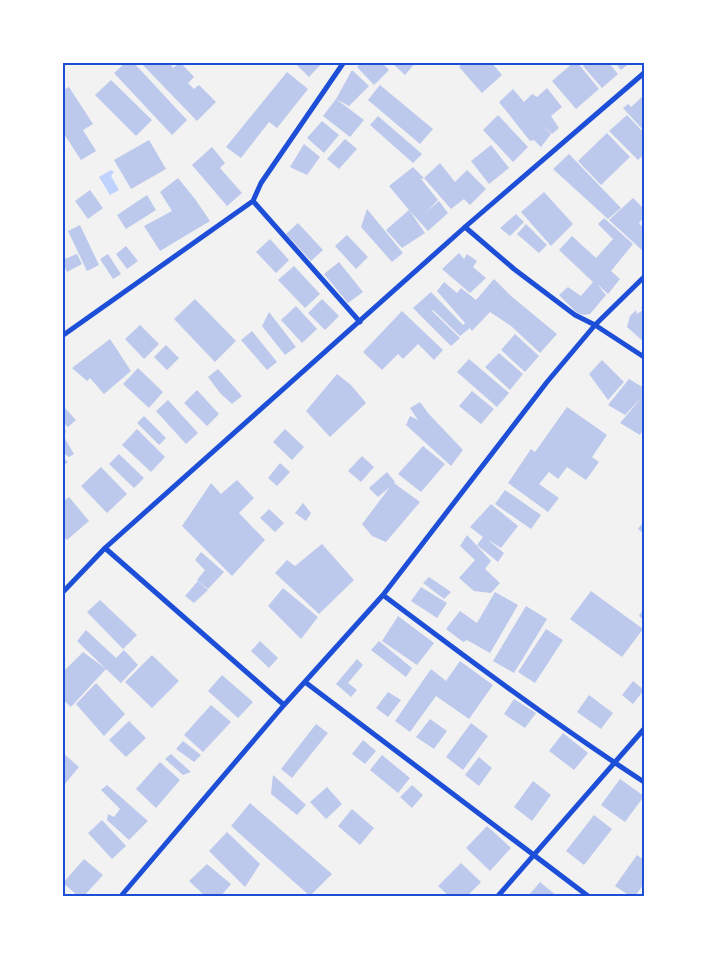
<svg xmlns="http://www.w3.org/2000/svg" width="707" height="959" font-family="Karla,sans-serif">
	<rect width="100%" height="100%" fill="#f2f2f2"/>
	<path fill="#bfd3fe" d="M111 170 114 172 111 176 119 190 110 195 99 177Z"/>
	<path fill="#bdc9ec" d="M126 62H133L187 120 172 135 114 73Z
		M140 62H169L173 68 180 62 194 77 188 83 194 89 199 85 216 102 197 121Z
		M294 62H323L309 77Z
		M362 62H381L389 70 374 85 357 67Z
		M391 62H416L405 75Z
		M464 62H491L502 75 482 93 459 67Z
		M574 62H577L599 89 576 109 552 81Z
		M593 62H608L618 74 602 88 583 66 586 63 589 65Z
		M615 62H631L621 70Z
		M352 70 369 86 349 106 336 99 364 120 350 137 323 116 336 99Z
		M287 72 308 89 277 128 269 122 241 158 226 147Z
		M111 80 152 120 136 136 95 95Z
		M380 85 433 129 420 144 368 100Z
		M69 87 93 124 83 130 96 151 81 160 62 131V91Z
		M547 88 562 107 551 116 559 128 552 134 542 124 551 134 541 147 534 140 530 141 499 102 513 89 524 102 532 94 537 97Z
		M643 96H644V131L623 108 628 104 631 107Z
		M498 115 528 147 513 162 483 130Z
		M627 115 644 133V154L638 160 609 131Z
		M378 116 422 154 413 163 370 125Z
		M322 121 339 135 324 153 307 138Z
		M607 133 630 157 601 185 578 161Z
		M345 139 357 149 339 169 327 159Z
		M149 140 166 169 131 189 114 160Z
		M304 144 320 157 307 175 290 167Z
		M491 145 509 168 489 184 471 161Z
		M212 147 225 163 220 168 242 193 227 206 192 165Z
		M569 154 621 208 608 219 553 169Z
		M440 163 455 182 467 170 486 189 470 205 464 199 451 209 424 178Z
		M413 167 424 178 421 179 438 200 426 212 439 201 448 213 428 231 409 210 425 233 402 248 386 230 409 210 389 186Z
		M178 178 195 199 210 221 160 251 144 226 172 211 160 192Z
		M90 190 103 208 88 219 75 201Z
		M544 192 573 224 551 246 521 212Z
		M147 195 156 210 126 229 117 215Z
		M633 198 644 209V217L639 223 644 229V252L609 220Z
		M367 209 403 253 392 262 361 227Z
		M516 214 524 222 510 236 500 228Z
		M604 218 633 244 611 271 620 279 608 294 597 284 606 295 590 314 584 315 577 313 559 295 568 287 581 296 593 282 559 250 572 236 596 258 613 239 598 224Z
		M298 223 323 250 311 261 286 234Z
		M526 224 547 245 539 253 517 234Z
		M80 225 99 265 87 271 68 231Z
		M347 235 368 257 356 269 335 246Z
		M270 239 289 260 276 273 256 252Z
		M126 246 138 261 127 269 116 254Z
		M459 253 464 259 467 254 477 261 473 267 486 278 470 293 442 269Z
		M77 254 82 264 67 272 62 260Z
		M108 254 121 274 113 279 100 259Z
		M339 262 363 292 348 303 324 274Z
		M294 266 320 294 305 308 278 280Z
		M494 279 511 296 557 334 540 353 511 326 490 312 472 331 470 328 460 336 433 310 432 311 460 338 451 346 413 308 431 292 463 325 465 323 437 291 444 282 457 293 461 288 476 300Z
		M195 299 236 341 215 362 174 319Z
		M322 299 339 316 325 330 308 313Z
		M644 304V342L627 327 630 316 636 310 637 314 643 310 641 308Z
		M296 306 317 329 302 343 281 320Z
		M402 311 443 350 434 360 418 344 403 359 398 354 382 370 363 352Z
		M269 312 296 347 285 355 262 326Z
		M140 325 159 344 144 359 125 339Z
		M252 331 277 362 267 370 241 340Z
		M515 334 539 356 525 372 501 350Z
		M110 339 131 371 104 394 90 378 87 381 72 368Z
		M166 345 179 358 167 370 154 357Z
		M499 353 523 374 510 390 485 367Z
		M469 359 509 393 497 407 457 372Z
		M602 360 624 382 608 400 589 374Z
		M138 368 163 392 149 408 123 384Z
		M218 369 242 396 232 404 220 393 208 377Z
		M337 374 351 385 366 403 330 437 306 411Z
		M629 379 644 388V429L640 435 620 423 643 396 625 415 608 405Z
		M197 390 219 414 207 426 184 403Z
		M472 391 494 409 481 424 459 406Z
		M168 400 198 433 186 444 156 411Z
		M420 402 428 413 463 450 451 466 406 425 410 416 418 420 410 408Z
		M62 405 76 420 68 427 62 421Z
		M567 407 607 435 592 457 599 462 586 480 567 467 558 479 549 472 539 484 559 498 548 512 508 483 531 449 535 452Z
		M144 416 166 438 159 445 137 423Z
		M62 426 66 431 64 437 74 454 69 457 62 452Z
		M137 429 165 457 151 472 122 445Z
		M285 429 304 447 292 460 273 442Z
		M423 446 445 464 421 492 398 474Z
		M119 454 144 478 134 488 109 464Z
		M362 456 374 467 361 482 348 471Z
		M62 457 68 462 62 467Z
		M280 463 290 472 277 486 268 478Z
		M101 467 127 494 107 513 81 486Z
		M387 472 395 482 394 483 420 502 386 542 372 536 362 524 390 487 378 497 369 488Z
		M237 480 254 498 239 513 265 540 232 576 182 526 211 483 221 494Z
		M505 490 541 515 531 529 495 504Z
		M69 497 89 521 67 540 62 535V502Z
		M303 503 311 513 306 521 295 513Z
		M491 504 518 526 501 548 487 539 504 553 498 562 477 545 483 537 470 527Z
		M269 509 284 523 275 532 260 518Z
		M644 521V534L638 529Z
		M467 535 491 561 485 569 500 583 491 593 474 591 459 578 475 560 460 546Z
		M322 544 354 580 319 614 275 573 287 560 295 566Z
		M201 552 224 572 208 589 197 580 205 570 195 560Z
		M429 577 451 592 444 599 423 583Z
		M198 581 208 590 194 603 185 596Z
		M421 587 447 603 437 618 411 601Z
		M283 588 318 617 301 639 268 606Z
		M591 591 643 629 622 657 570 619Z
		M495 592 518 605 490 653 467 640 463 642 446 629 460 611 477 623Z
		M100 600 137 635 123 649 87 612Z
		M526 606 547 619 514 673 493 661Z
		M644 608V620L639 616Z
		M398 616 434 643 417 665 382 641Z
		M546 629 563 640 535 683 518 672Z
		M86 630 116 658 124 650 138 665 121 683 106 669 71 707 62 699V673L83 652 106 669 77 641Z
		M260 641 278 658 269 668 251 651Z
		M379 641 412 668 406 677 371 650Z
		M152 655 179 681 152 708 125 682Z
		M357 659 363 665 348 683 357 690 351 697 336 684Z
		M460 661 493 685 469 719 436 696 410 732 395 721 431 669 446 681Z
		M222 675 253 702 238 718 208 691Z
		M633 681 644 690 633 704 622 695Z
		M96 683 125 714 104 736 76 704Z
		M388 692 401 700 388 717 376 708Z
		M589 695 613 713 601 729 577 712Z
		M514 699 536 713 525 728 504 714Z
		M211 705 231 722 203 752 184 735Z
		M430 719 447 731 434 749 416 737Z
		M129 721 146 738 126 757 109 740Z
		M471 723 488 736 463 770 446 757Z
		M316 724 328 733 292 778 281 769Z
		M563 733 588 753 574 770 549 751Z
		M363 740 376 751 365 764 352 754Z
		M183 741 201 755 194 762 176 749Z
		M64 754 79 767 65 784 62 782V756Z
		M171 754 191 772 183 775 165 759Z
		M382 755 410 778 398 793 370 770Z
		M479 757 492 768 479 786 465 775Z
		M160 762 180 780 156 808 136 789Z
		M273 775 306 805 297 815 271 794Z
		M620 779 644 796 625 822 601 805Z
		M533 781 551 795 532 821 514 807Z
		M107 785 148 821 129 840 107 820 108 814 114 817 120 809 101 790Z
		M412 785 423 795 412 808 400 797Z
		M327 787 342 804 326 819 310 802Z
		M250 803 332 874 310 896 231 826Z
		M352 809 374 828 360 845 338 826Z
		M594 815 612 829 584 865 566 851Z
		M102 820 126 846 112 859 88 833Z
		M487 826 511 848 490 871 466 848Z
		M227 832 260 864 245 887 209 851Z
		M637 855 644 860V884L635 896H630L615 886Z
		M84 859 103 875 84 896H78L63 883Z
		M461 863 481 882 467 896H449L438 886Z
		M207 864 231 884 221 896H205L189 881Z
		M540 882 557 896H528Z"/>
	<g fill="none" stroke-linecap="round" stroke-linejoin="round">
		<path stroke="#1d4ed8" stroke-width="5" d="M253 201 360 322
			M465 227 514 269 575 315 595 325 644 357
			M62 336 253 201 261 183 344 62
			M105 548 284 705
			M62 593 105 548 465 227 644 73
			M383 595C468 659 555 724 644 782
			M305 682 588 896
			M121 896 284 705 383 595 547 382 595 325 644 277
			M498 896 644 729"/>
	</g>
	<rect width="707" height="959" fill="none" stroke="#ffffff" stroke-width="128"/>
	<rect x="64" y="64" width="579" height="831" fill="none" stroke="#1d4ed8" stroke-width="2"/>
</svg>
